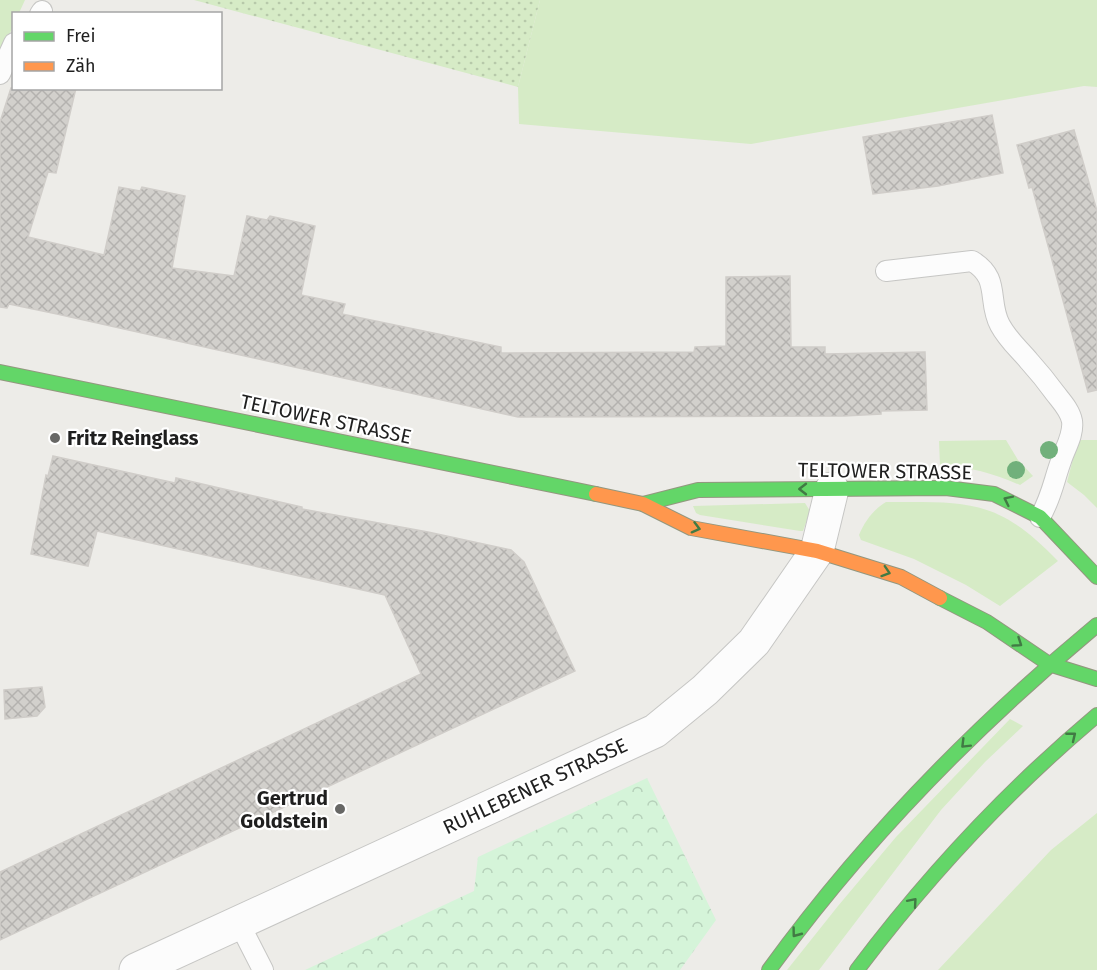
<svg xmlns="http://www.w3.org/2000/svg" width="1097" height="970" font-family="'Fira Sans',sans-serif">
	<defs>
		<pattern id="park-crowns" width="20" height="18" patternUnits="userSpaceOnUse" patternTransform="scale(1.5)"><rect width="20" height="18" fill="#d5f4d9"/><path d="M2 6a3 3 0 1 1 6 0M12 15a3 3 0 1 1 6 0" fill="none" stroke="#b6d1ba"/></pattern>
		<pattern id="garden-dots" width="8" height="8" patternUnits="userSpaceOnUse" patternTransform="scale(1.5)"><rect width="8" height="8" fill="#d6ebc6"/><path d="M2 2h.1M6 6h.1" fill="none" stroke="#b7c9aa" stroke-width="1.8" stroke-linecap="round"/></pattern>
		<pattern id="building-cross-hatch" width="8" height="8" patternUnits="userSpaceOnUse" patternTransform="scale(1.5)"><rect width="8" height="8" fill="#d2d0cc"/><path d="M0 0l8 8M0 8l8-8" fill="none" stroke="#b4b2af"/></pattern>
	</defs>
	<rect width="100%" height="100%" fill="#edece8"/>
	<path fill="#d6ebc6" d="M0 0H25L19 13 14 14 13 26 0 57Z
		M540 0H1097V87L1084 86 751 144 519 124 518 87Z
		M1006 440 1018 460 1033 476 1020 485C994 474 969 466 940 466L939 441Z
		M1078 440H1097V508L1084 495 1067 482Z
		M886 502C967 502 998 498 1058 561L1000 606 966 585 914 559 861 540 859 535C865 521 873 510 886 502Z
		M805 503 810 511 803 531H800L700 515 696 513 693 506Z
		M1010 719 1023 726 985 762 941 810 819 970H787L838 906 896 837Z
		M1097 813V970H938L1051 850Z"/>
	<path fill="url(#park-crowns)" d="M647 778 716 920 680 970H305L474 891 478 857Z"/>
	<path fill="url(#garden-dots)" d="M194 0H540L518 87Z"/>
	<path fill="url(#building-cross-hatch)" stroke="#d0cdc9" stroke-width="1.5" d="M11 88H76L56 173 48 172 28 237 104 255 119 187 140 191 142 187 185 196 172 268 234 276 247 216 267 220 270 216 315 226 301 295 345 304 342 314 501 347V353L694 352 695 347 726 346V277L790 276 791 347H825V354L925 352 927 410 881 411V414L844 416 518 417 57 314 9 304 7 308 0 307V122Z
		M992 115 1003 173 938 186 873 194 863 137Z
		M1074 130 1097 211V390L1088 392 1032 187 1029 188 1017 145Z
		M53 456 175 483 176 478 302 507V509L428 532 511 550 524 562 575 671 0 940V872L421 674 385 595 97 531 88 566 31 554 46 475 48 476Z
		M42 687 45 707 37 716 5 719 4 690Z"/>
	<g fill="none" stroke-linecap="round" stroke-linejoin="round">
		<defs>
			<path id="lane" d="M40 14 42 11
				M0 74 14 43
				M886 271 972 261C1001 278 987 301 1000 325 1008 340 1019 349 1029 361 1038 371 1047 382 1055 393 1061 401 1070 410 1072 421 1074 435 1065 448 1061 461 1054 480 1051 499 1040 517
				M239 923 263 970"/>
			<path id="street" d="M136 970 655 731 705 690 754 642 817 551 832 489"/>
			<path id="fast" d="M0 372 596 494
				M643 504 698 490 946 488 994 494 1040 517 1097 577
				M940 598 987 622 1049 664 1097 679
				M769 970C864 839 973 728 1097 625
				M857 970C927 877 1008 790 1097 715"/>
			<path id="slow" d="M596 494 643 504 691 528 817 551 901 577 940 598"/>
		</defs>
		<use href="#lane" stroke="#c6c6c4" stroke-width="22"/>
		<use href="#street" stroke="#c6c6c4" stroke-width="35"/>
		<use href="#fast" stroke="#93977f" stroke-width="16"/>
		<use href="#slow" stroke="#93977f" stroke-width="16"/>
		<use href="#lane" stroke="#fcfcfc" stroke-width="20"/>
		<use href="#street" stroke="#fcfcfc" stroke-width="33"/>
		<use href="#fast" stroke="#63d668" stroke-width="14"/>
		<use href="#slow" stroke="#ff974d" stroke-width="14"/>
	</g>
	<g fill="#71b07b">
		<circle cx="1049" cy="450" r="9"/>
		<circle cx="1016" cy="470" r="9"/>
	</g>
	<defs><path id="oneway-chevron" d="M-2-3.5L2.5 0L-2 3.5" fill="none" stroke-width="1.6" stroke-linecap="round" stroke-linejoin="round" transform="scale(1.5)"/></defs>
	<g stroke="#417a44">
		<use href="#oneway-chevron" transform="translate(803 489) rotate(180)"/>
		<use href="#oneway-chevron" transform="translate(1008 500) rotate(-154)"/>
		<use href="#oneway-chevron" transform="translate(696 528) rotate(15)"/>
		<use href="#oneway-chevron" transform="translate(886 572) rotate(18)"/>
		<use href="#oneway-chevron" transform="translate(1018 643) rotate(34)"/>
		<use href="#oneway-chevron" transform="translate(1072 736) rotate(-39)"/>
		<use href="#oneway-chevron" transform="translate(965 744) rotate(135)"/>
		<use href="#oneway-chevron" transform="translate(913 902) rotate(-49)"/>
		<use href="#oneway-chevron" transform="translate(796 933) rotate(127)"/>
	</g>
	<g fill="#676765" stroke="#fff" stroke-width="2">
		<circle cx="55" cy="438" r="6"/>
		<circle cx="340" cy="809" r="6"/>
	</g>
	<g text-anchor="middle" stroke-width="4.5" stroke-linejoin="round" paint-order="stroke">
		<g font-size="20" fill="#1f1f1f" stroke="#fff">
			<text transform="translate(326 419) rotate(12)" y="7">TELTOWER STRASSE</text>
			<text transform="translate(885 471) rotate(1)" y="7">TELTOWER STRASSE</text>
			<text transform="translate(535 786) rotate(-25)" y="7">RUHLEBENER STRASSE</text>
		</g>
		<g font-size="20" font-weight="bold" fill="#1f1f1f" stroke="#fff" text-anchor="start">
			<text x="67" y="445">Fritz Reinglass</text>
			<text x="328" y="805" text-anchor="end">Gertrud<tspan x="328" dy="23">Goldstein</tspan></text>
		</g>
	</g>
	<rect x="12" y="12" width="210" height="78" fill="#ffffff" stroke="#a5a5a5" stroke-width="1.5"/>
	<rect x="24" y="32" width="30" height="9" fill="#63d668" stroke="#a5a5a5" stroke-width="1.5"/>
	<text x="66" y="42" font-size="18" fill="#1f1f1f">Frei</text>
	<rect x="24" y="62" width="30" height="9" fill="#ff974d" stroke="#a5a5a5" stroke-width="1.5"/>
	<text x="66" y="72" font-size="18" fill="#1f1f1f">Zäh</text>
</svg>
